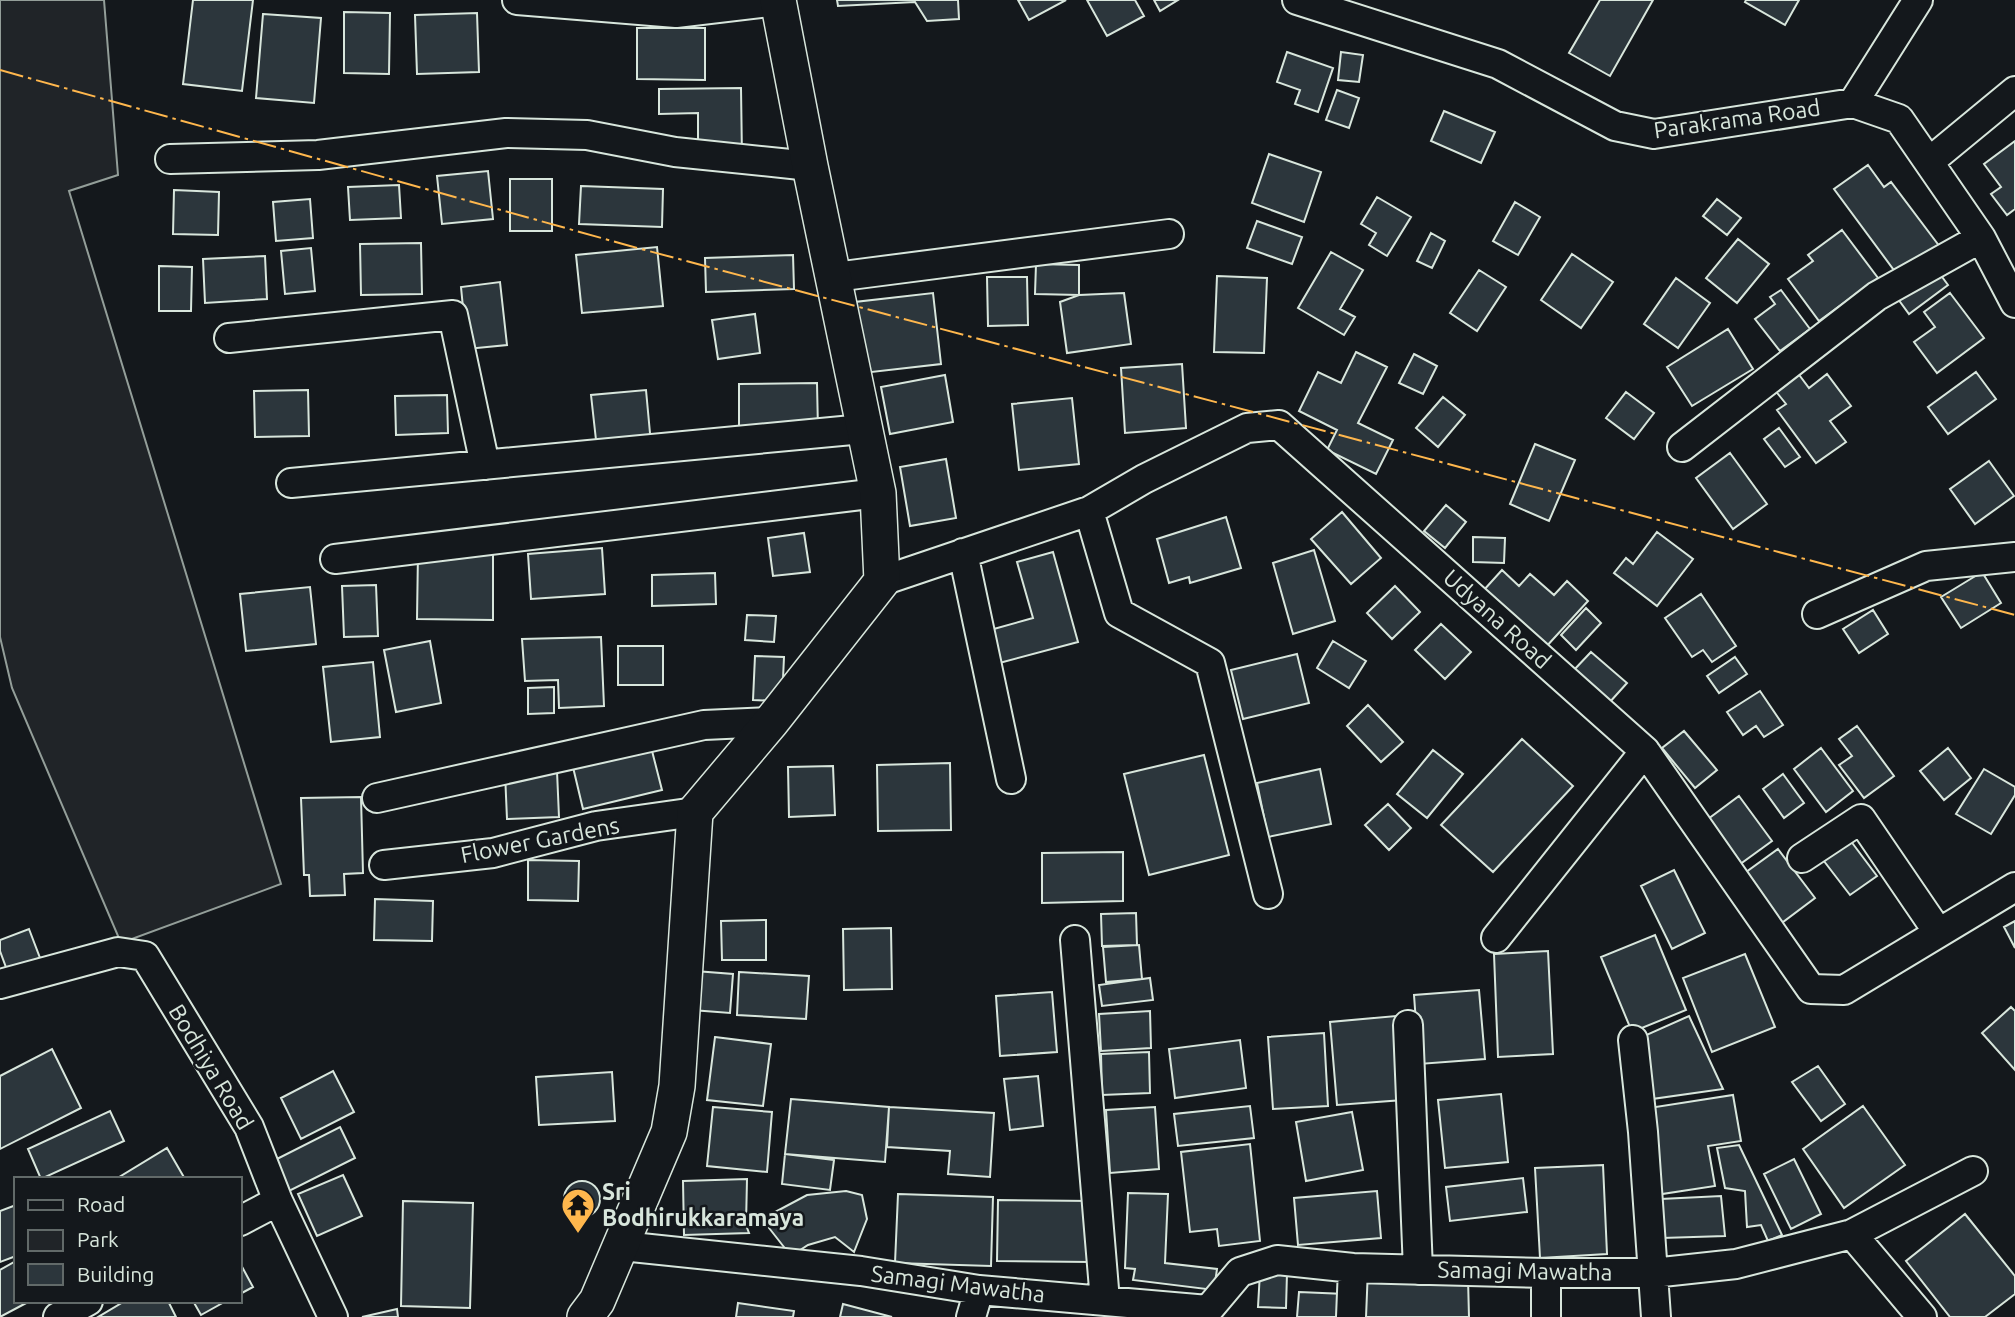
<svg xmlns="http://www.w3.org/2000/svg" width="2015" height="1317" font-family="Ubuntu,sans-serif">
	<rect width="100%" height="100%" fill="#14181c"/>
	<path fill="#202428" stroke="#939e99" stroke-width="2" d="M0 0H104L118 175 69 191 281 884 121 943 12 688 0 637Z"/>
	<path fill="#2c363c" stroke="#d8e6dc" stroke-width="2" d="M193 0H253L242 91 183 84Z
		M837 0H958L959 19 927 21 915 2 838 6Z
		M1018 0H1066L1029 20Z
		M1087 0H1135L1144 16 1107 36Z
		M1154 0H1178L1160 11Z
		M1600 0H1653L1610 76 1569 53Z
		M1746 0H1799L1785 25 1745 2Z
		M344 12 390 13 389 74 344 73Z
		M477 13 479 72 417 74 415 15Z
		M263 14 321 18 314 103 256 98Z
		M637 28H705V80L637 79Z
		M1287 52 1333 68 1318 112 1295 104 1300 90 1277 82Z
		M1341 52 1363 55 1359 82 1338 80Z
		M741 88 742 158 698 146V113L659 114V89Z
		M1337 90 1359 98 1349 128 1326 120Z
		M1444 111 1495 132 1481 163 1431 141Z
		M2015 141V209L2007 215 1991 194 2001 187 1984 164Z
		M1269 154 1321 172 1304 222 1252 203Z
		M1868 165 1884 187 1891 182 1940 247 1899 277 1834 189Z
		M488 171 493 219 442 224 437 176Z
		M510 179H552V231H510Z
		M399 185 401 218 350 220 348 187Z
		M581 186 663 189 662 227 579 224Z
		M174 190 219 192 218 235 173 234Z
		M1377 197 1411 217 1387 256 1369 245 1376 233 1361 224Z
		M310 199 313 238 276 241 273 202Z
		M1717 199 1741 218 1727 235 1703 216Z
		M1515 202 1540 217 1518 255 1493 241Z
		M1257 221 1302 237 1292 264 1247 248Z
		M1842 230 1878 278 1819 321 1788 279 1813 261 1808 255Z
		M1431 233 1445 241 1432 268 1417 261Z
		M1738 239 1769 264 1737 303 1706 278Z
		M421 243 422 294 361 295 360 244Z
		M657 247 663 306 582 313 576 255Z
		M311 248 315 291 285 294 281 251Z
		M1331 252 1363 270 1340 309 1355 317 1344 335 1298 308Z
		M1572 254 1613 282 1581 328 1541 300Z
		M793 255 794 289 706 292 705 258Z
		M265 256 267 299 205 303 203 259Z
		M1036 264 1079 265V295L1035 294Z
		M159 266 192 267 191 311H159Z
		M1479 270 1506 287 1477 331 1450 313Z
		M1937 270 1948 285 1909 314 1898 299Z
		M1217 276 1267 278 1264 353 1214 352Z
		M987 277H1027L1028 325 988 326Z
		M1676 278 1710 303 1678 348 1644 324Z
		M500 282 507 345 467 349 461 287Z
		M1781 290 1810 329 1780 351 1755 319 1775 304 1770 297Z
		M933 293 941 364 863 373 855 302Z
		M1124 293 1131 344 1067 353 1060 302 1079 295Z
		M1950 293 1984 338 1937 373 1914 342 1935 327 1924 312Z
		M755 314 760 353 718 359 712 320Z
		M1728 329 1753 369 1692 406 1667 367Z
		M1356 352 1387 367 1358 423 1393 440 1376 474 1327 450 1337 430 1299 411 1318 372 1341 383Z
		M1414 354 1437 366 1423 394 1399 383Z
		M1182 364 1186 428 1125 433 1121 368Z
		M1797 372 1809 388 1827 374 1851 406 1830 421 1846 442 1816 463 1777 410 1786 404 1774 389Z
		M1976 372 1996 399 1948 434 1928 407Z
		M945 375 953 422 890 434 881 387Z
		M817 383 818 430 739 431V384Z
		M308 390 309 436 255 437 254 391Z
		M646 390 651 444 597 449 591 395Z
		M1626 392 1654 413 1634 439 1606 418Z
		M447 395 448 433 396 435 395 396Z
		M1443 397 1465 415 1438 447 1416 428Z
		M1072 398 1079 464 1019 470 1012 404Z
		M1779 428 1800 457 1785 467 1764 439Z
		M1535 444 1575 460 1549 521 1510 504Z
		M1730 453 1767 504 1733 529 1696 478Z
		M946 459 956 518 910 526 900 467Z
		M1989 461 2014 496 1975 524 1950 489Z
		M1446 505 1466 522 1445 548 1424 531Z
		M1342 512 1381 558 1351 584 1311 539Z
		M1226 517 1241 568 1190 583 1189 577 1169 583 1157 539Z
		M1657 532 1693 559 1657 606 1614 573 1626 558 1633 564Z
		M804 533 810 572 773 576 768 538Z
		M1473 537 1505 538 1504 563 1473 562Z
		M602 548 605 594 531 599 528 554Z
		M1314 550 1335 621 1293 634 1273 563Z
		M418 552 493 553V620L417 619Z
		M1053 552 1078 642 992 665 983 632 1033 618 1017 562Z
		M1502 570 1519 586 1530 574 1554 595 1567 581 1588 601 1545 648 1483 591Z
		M1982 572 2001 603 1961 628 1941 597Z
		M715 573 716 604 652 606V575Z
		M376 585 378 636 344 637 342 586Z
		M1395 586 1420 612 1392 639 1367 613Z
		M310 587 316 644 246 651 240 594Z
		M1701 594 1736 646 1712 662 1703 650 1692 657 1665 618Z
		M1586 608 1601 623 1576 650 1561 635Z
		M1873 610 1888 634 1859 653 1843 629Z
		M747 615 776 616 774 642 745 640Z
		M1441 624 1471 652 1445 679 1415 650Z
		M601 637 604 706 559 708 558 680 525 681 522 639Z
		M430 641 441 703 396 712 384 650Z
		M1333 641 1366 661 1349 688 1317 668Z
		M618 646H663V685H618Z
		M1591 652 1627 683 1609 703 1573 671Z
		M1297 654 1309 703 1243 719 1231 670Z
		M755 656 784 657 782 701 753 700Z
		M1735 657 1747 674 1719 693 1707 676Z
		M373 662 380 737 331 742 323 667Z
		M554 687V713L528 714V688Z
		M1760 691 1783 725 1764 737 1756 726 1743 735 1727 712Z
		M1368 705 1403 742 1381 762 1347 726Z
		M1857 726 1894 776 1864 798 1839 765 1852 756 1839 739Z
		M1684 731 1717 770 1695 788 1662 748Z
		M1522 739 1573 786 1493 872 1441 825Z
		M650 743 662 790 583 809 572 763Z
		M1821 748 1853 791 1826 812 1794 769Z
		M1948 748 1971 778 1944 800 1920 771Z
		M1433 750 1463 774 1427 818 1397 794Z
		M1204 755 1229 855 1149 875 1124 774Z
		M950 763 951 830 878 831 877 765Z
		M833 766 835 815 789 817 788 767Z
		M1320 769 1331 824 1268 837 1257 783Z
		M1984 769 2015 787V795L1991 834 1956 814Z
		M557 771 559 817 507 819 505 773Z
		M1783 774 1804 803 1784 818 1763 789Z
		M1739 796 1772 841 1732 870 1704 822Z
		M361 797 363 873 344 874 345 895 310 896 309 875H304L301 798Z
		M1388 804 1411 828 1389 850 1365 825Z
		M1844 832 1877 876 1850 895 1817 852Z
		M1778 849 1815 898 1779 925 1742 875Z
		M1123 852V901L1042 903V853Z
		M528 860 579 861 578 901 528 900Z
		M1674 870 1705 933 1672 949 1641 886Z
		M375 899 433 901 432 941 374 940Z
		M1136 913 1137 945 1102 946 1101 914Z
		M766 920V960H722L721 921Z
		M2015 921V948L2004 927Z
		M891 928 892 989 844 990 843 929Z
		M29 929 40 958 7 970 0 951V940Z
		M1655 935 1686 1010 1632 1032 1601 957Z
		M1139 945 1142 979 1106 982 1103 947Z
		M1548 951 1553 1054 1498 1057 1494 954Z
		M1745 954 1775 1027 1712 1052 1683 978Z
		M695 971 733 974 730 1013 692 1010Z
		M739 972 809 976 806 1019 737 1015Z
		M1150 978 1153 1000 1102 1006 1099 985Z
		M1479 990 1485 1059 1419 1064 1414 995Z
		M1052 992 1057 1052 1000 1056 996 996Z
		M2011 1007 2015 1011V1070L1982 1033Z
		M1150 1011 1151 1048 1101 1051 1099 1014Z
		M1396 1016 1403 1100 1337 1105 1330 1022Z
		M1689 1016 1723 1089 1652 1099 1644 1036Z
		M1324 1033 1328 1106 1273 1109 1268 1037Z
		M715 1037 771 1044 763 1106 707 1100Z
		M1240 1040 1246 1088 1175 1098 1169 1049Z
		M52 1049 81 1108 0 1149V1076Z
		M1149 1052 1150 1093 1102 1095 1101 1054Z
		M1818 1066 1845 1104 1821 1121 1792 1082Z
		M333 1071 354 1112 301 1139 281 1098Z
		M612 1072 615 1121 539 1125 536 1077Z
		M1038 1076 1043 1126 1010 1130 1004 1079Z
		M1501 1094 1508 1162 1445 1168 1438 1100Z
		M1733 1095 1741 1141 1708 1146 1715 1186 1662 1194 1649 1108Z
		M791 1099 889 1107 885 1162 785 1154Z
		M1250 1106 1254 1138 1178 1146 1174 1114Z
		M1863 1106 1905 1165 1844 1208 1803 1149Z
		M713 1107 772 1112 767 1172 707 1166Z
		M889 1107 994 1113 990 1177 948 1174 950 1151 887 1147Z
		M1155 1107 1159 1169 1110 1173 1106 1110Z
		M110 1111 124 1141 41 1179 28 1149Z
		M1352 1112 1363 1170 1306 1181 1296 1122Z
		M340 1127 355 1158 283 1194 267 1164Z
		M1250 1144 1260 1241 1219 1246 1217 1229 1190 1232 1181 1152Z
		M1739 1145 1782 1235 1768 1241 1761 1225 1747 1227 1745 1191 1725 1188 1717 1148Z
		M167 1148 185 1179H116Z
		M785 1154 834 1160 830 1190 782 1184Z
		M1794 1159 1821 1214 1791 1229 1764 1174Z
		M1603 1165 1607 1254 1540 1258 1535 1168Z
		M343 1175 362 1216 317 1236 298 1194Z
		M1523 1178 1527 1212 1450 1221 1446 1187Z
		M747 1179 746 1225 749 1233 684 1235 683 1181Z
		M564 1199a18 18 0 1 1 36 0a18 18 0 1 1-36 0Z
		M846 1191 862 1195 867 1219 854 1252 835 1237 808 1245 791 1256 762 1219 807 1195Z
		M1377 1191 1381 1238 1298 1245 1294 1198Z
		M1128 1193 1168 1194 1165 1263 1217 1269 1214 1290 1133 1280 1135 1269 1125 1268Z
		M898 1194 993 1197 991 1266 895 1263Z
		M1721 1196 1725 1236 1662 1238 1661 1199Z
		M998 1200 1092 1201 1091 1262 997 1261Z
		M403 1201 473 1203 470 1308 401 1306Z
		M16 1205V1256L0 1262V1211Z
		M1965 1214 2015 1276V1294L1985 1317H1950L1906 1261Z
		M16 1261V1301H30L0 1317V1270Z
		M240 1263 253 1287 240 1294Z
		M1260 1272 1287 1273 1286 1308 1258 1307Z
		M1468 1278 1469 1317H1358V1279Z
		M1299 1292 1345 1294 1344 1317H1297Z
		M125 1301H168L176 1317H98Z
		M193 1301H226L201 1315Z
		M738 1303 794 1311 793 1317H736Z
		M843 1304 892 1317H840Z
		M397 1309 398 1317H362Z"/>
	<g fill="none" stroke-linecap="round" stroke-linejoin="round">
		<defs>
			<path id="minor" d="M517 0 676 13 778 1
				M1297 0 1498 64 1615 126 1654 134 1853 103 1899 119 1981 238 2015 303
				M1853 103 1918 0
				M170 159 318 155 506 133 587 135 675 152 810 166
				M1929 162 2015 91
				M835 277 1169 234
				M229 338 453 315 485 465
				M1682 447 1877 296 1981 238
				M291 483 863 429
				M1089 511 1119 613 1210 663 1268 894
				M963 553 1011 779
				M335 559 878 493
				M882 581 1089 511 1144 479 1247 428 1279 425 1645 751 1811 989 1844 990 2015 887
				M1817 614 1926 566 2015 557
				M377 798 704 725 771 722
				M1802 858 1861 819 1938 932
				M384 865 493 853 596 826 695 812
				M1496 938 1645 751
				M1075 940 1105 1301
				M0 984 118 952 145 956 249 1127 278 1201 333 1317
				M1408 1025 1418 1270
				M1633 1040 1643 1132 1656 1317
				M240 1221 278 1201
				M1852 1234 1922 1317
				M622 1246 861 1271 979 1290 1208 1310 1240 1272 1277 1260 1353 1268 1546 1273H1653L1736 1264 1852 1234 1973 1171
				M1546 1273V1317
				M58 1317 88 1301
				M971 1317 979 1290
				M1351 1317 1353 1268"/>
			<path id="tertiary" d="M585 1317 597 1301 669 1132 677 1086 695 812 771 722 882 581 878 493 810 166 778 0"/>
		</defs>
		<use href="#minor" stroke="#d8e6dc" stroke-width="32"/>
		<use href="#tertiary" stroke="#d8e6dc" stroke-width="38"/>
		<use href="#minor" stroke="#14181c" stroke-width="28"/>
		<use href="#tertiary" stroke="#14181c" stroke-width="35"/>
		<path stroke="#ffb74d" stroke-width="2" stroke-dasharray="24 5 3.5 5" stroke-linecap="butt" d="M0 70 630 246 2015 615"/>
	</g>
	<defs>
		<symbol id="temple-pin" viewBox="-11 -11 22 30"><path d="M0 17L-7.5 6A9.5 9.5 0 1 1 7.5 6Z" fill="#ffb74d" stroke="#14181c"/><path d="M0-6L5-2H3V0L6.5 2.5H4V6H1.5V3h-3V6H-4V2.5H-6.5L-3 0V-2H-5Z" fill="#111"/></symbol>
	</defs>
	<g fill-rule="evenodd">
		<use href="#temple-pin" x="559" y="1186" width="38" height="52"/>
	</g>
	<g text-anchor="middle" stroke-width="5" stroke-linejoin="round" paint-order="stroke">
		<g font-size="23" fill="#d8e6dc" stroke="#14181c">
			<text transform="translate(1737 119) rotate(-8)" y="8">Parakrama Road</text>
			<text transform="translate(1497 619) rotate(42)" y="8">Udyana Road</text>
			<text transform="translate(540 840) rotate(-11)" y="8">Flower Gardens</text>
			<text transform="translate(211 1067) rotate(59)" y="8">Bodhiya Road</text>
			<text transform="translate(1525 1271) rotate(1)" y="8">Samagi Mawatha</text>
			<text transform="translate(958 1284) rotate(7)" y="8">Samagi Mawatha</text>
		</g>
		<g font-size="23" font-weight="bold" fill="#d8e6dc" stroke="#14181c" text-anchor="start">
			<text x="602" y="1200">Sri<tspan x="602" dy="26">Bodhirukkaramaya</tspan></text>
		</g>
	</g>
	<rect x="14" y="1177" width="228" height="126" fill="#14181c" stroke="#626a69" stroke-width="2"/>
	<rect x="28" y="1200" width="35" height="10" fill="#14181c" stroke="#626a69" stroke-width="2"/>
	<text x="77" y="1212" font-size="21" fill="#d8e6dc">Road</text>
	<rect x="28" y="1230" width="35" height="21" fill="#202428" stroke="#626a69" stroke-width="2"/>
	<text x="77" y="1247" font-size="21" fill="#d8e6dc">Park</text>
	<rect x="28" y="1264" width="35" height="21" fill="#2c363c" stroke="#626a69" stroke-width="2"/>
	<text x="77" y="1282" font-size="21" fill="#d8e6dc">Building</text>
</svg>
